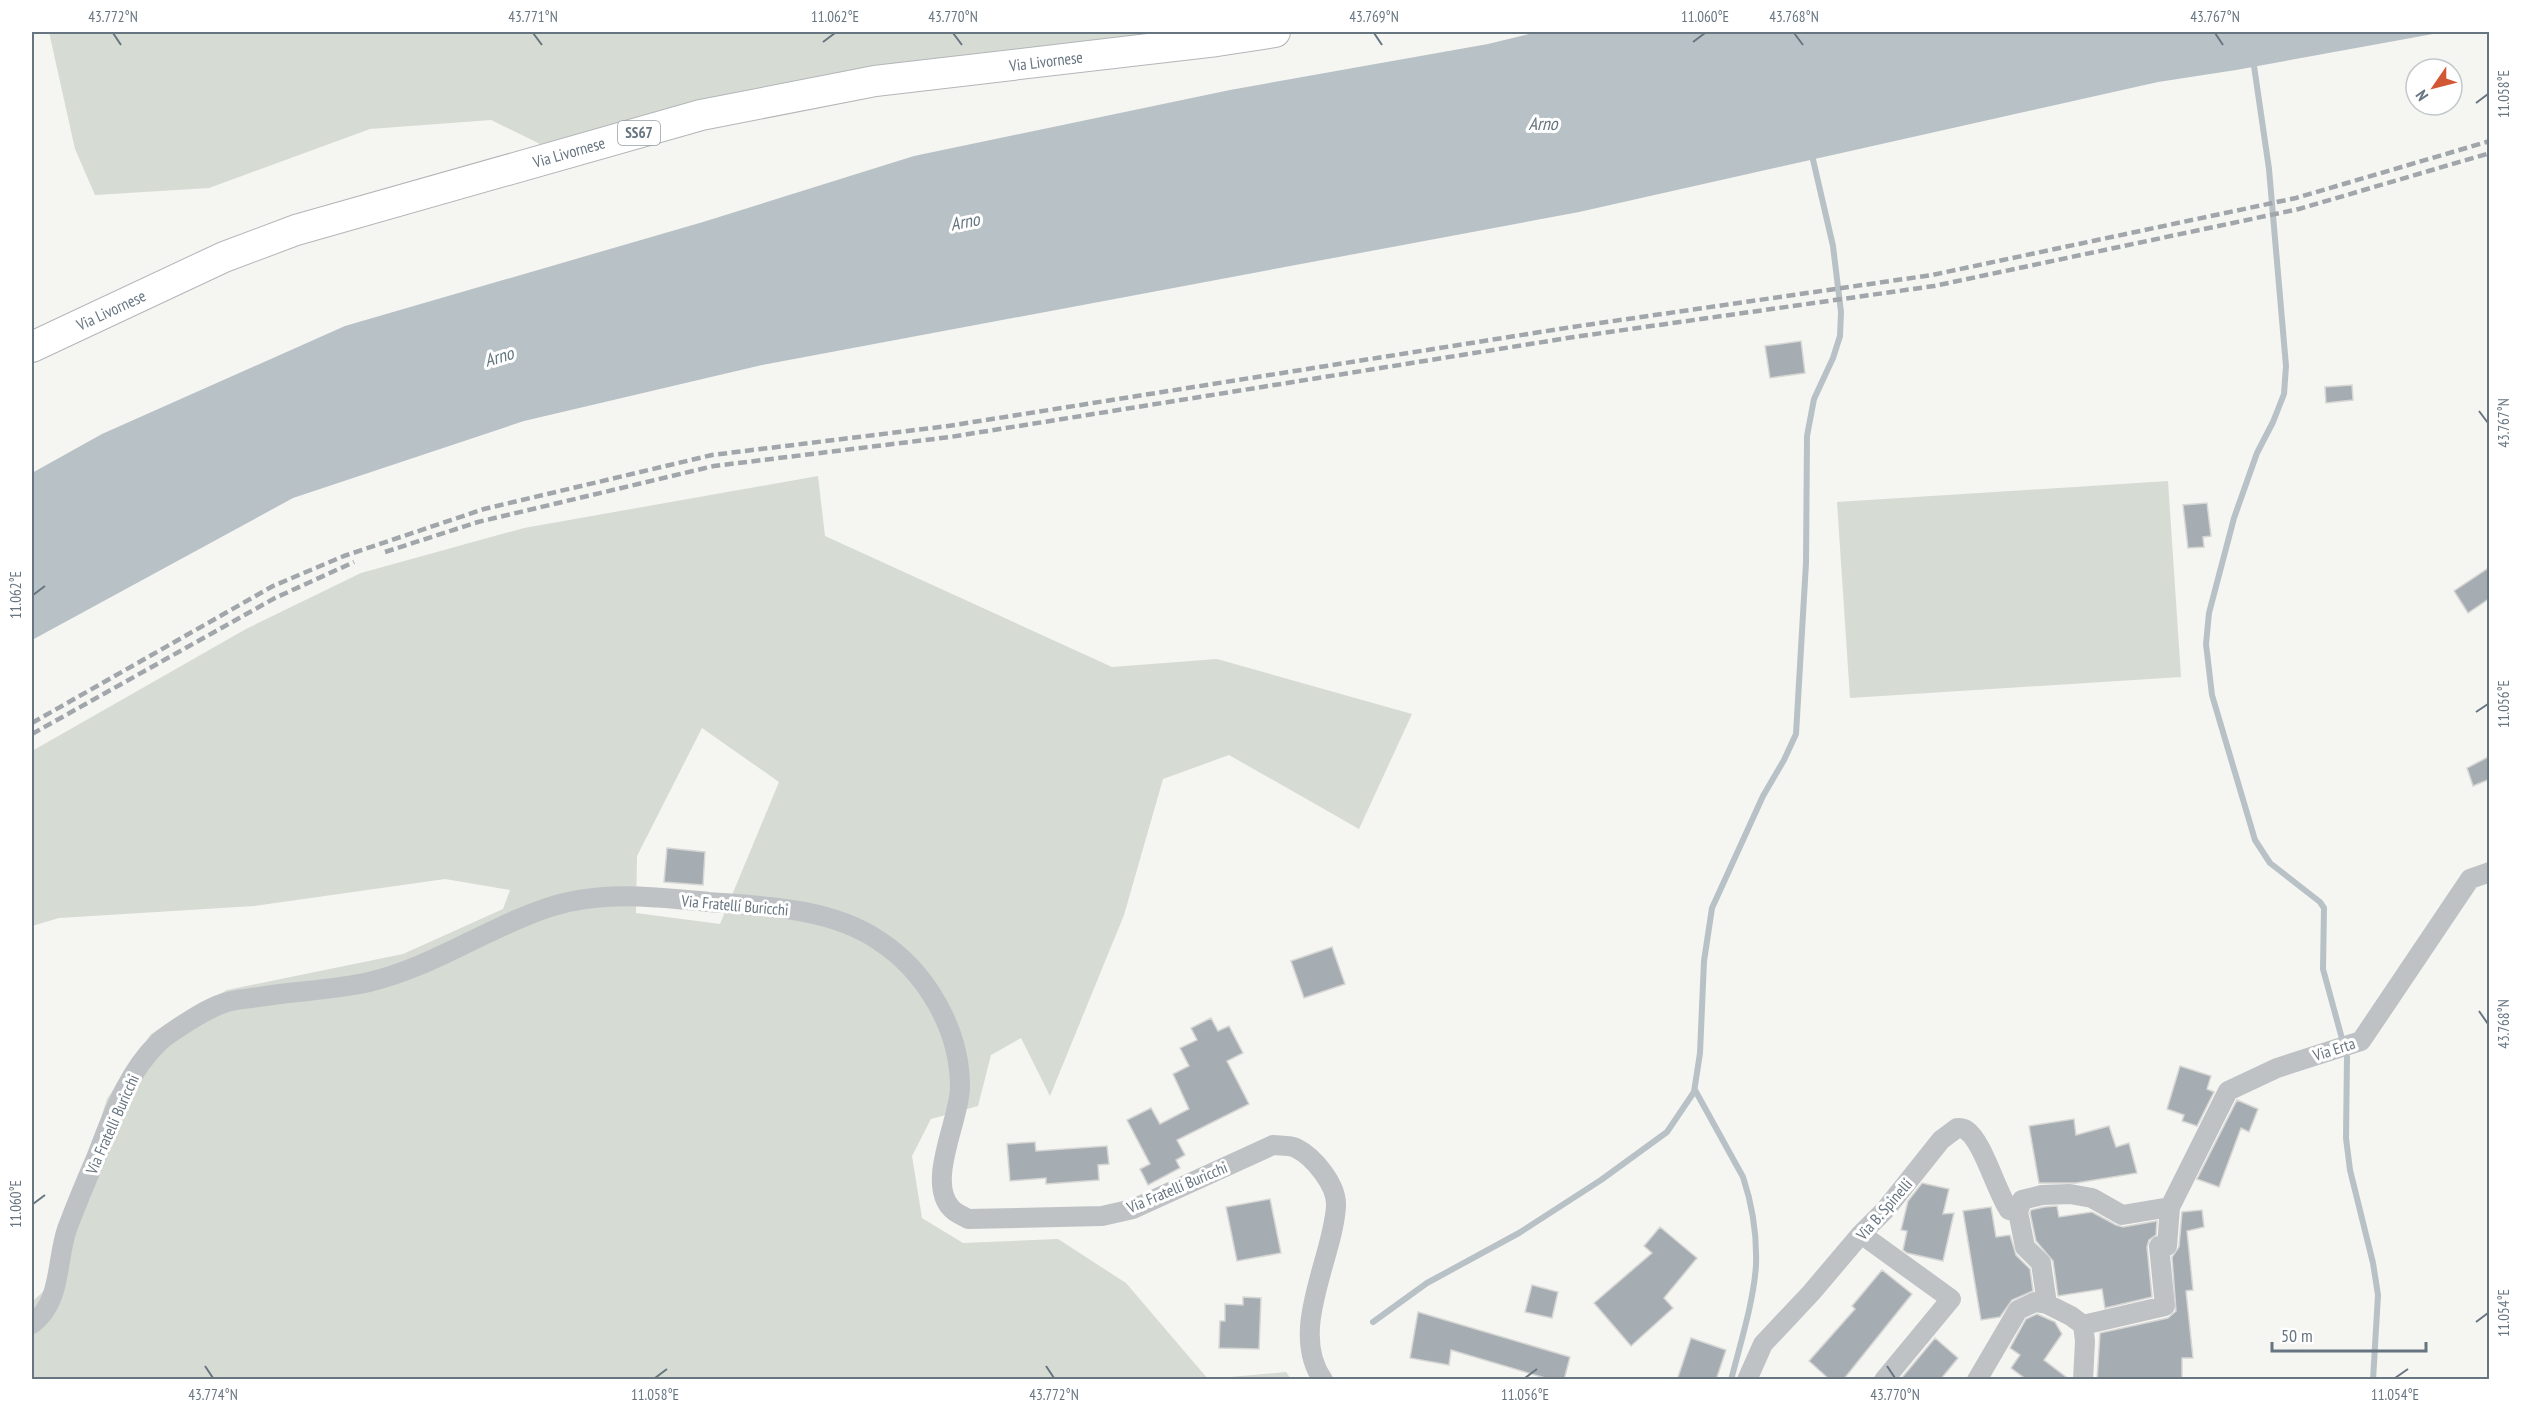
<svg xmlns="http://www.w3.org/2000/svg" width="2521" height="1411" font-family="'PT Sans Narrow',sans-serif">
	<rect width="100%" height="100%" fill="#f5f5f2"/>
	<path fill="#d6dbd3" fill-rule="evenodd" d="M49 32H1179L542 145 491 120 370 129 209 188 95 195 75 149Z
		M818 476 825 536 1112 667 1217 659 1412 714 1359 829 1229 755 1163 779 1124 915 1050 1096 1021 1038 991 1055 978 1106 931 1119 912 1156 922 1218 963 1243 1058 1239 1126 1283 1208 1379 1286 1372 1291 1379H32V1302L47 1288 107 1099 151 1034 227 990 403 954 503 909 510 890 445 879 254 906 59 918 32 926V751L246 629 361 573 524 528ZM702 728 779 782 720 924 636 913 637 856Z
		M2168 481 2181 677 1850 698 1837 502Z"/>
	<path fill="#b8c1c6" d="M1537 32H2444L2236 70 2158 82 1579 212 762 365 524 421 293 498 32 640V473L102 434 345 326 703 222 914 156 1230 90 1488 44Z"/>
	<g fill="none" stroke-linecap="round" stroke-linejoin="round">
		<path stroke="#b8c1c6" stroke-width="6" d="M2253 59 2269 169 2286 366 2284 394 2273 422 2257 453 2234 518 2209 613 2206 644 2212 695 2255 840 2270 863 2320 902 2324 908 2323 969 2347 1057 2346 1138 2350 1170 2373 1263 2378 1295 2373 1380
			M1695 1090 1743 1177C1752 1204 1757 1236 1756 1265 1754 1300 1740 1345 1731 1380
			M1373 1322 1427 1283 1519 1233 1601 1180 1667 1132 1694 1092 1700 1053 1704 961 1712 908 1763 796 1784 760 1796 734 1806 563 1807 436 1814 399 1833 358 1840 336 1841 312 1833 246 1811 151"/>
	</g>
	<path fill="#a6adb2" stroke="#d6d6d4" stroke-width="1.5" d="M1801 341 1805 373 1770 378 1765 346Z
		M2352 385 2353 400 2326 403 2325 387Z
		M2207 503 2211 536 2203 537 2204 547 2188 548 2183 505Z
		M2490 567V598L2468 613 2454 591Z
		M2490 756V779L2473 786 2467 768Z
		M667 848 705 852 703 885 664 882Z
		M1332 947 1345 984 1304 998 1291 961Z
		M1211 1018 1218 1031 1229 1026 1243 1053 1227 1061 1249 1104 1177 1140 1185 1155 1176 1160 1180 1168 1148 1185 1140 1169 1150 1164 1127 1120 1151 1108 1160 1124 1189 1109 1173 1074 1189 1066 1180 1048 1197 1040 1191 1028Z
		M2180 1066 2211 1076 2207 1089 2214 1092 2197 1126 2182 1121 2184 1115 2167 1109Z
		M2237 1100 2258 1109 2249 1132 2241 1128 2219 1187 2197 1179Z
		M2074 1119 2076 1135 2109 1126 2116 1147 2129 1143 2137 1173 2076 1183H2039L2029 1126Z
		M1035 1142 1036 1151 1107 1146 1109 1164 1098 1165 1099 1180 1046 1184V1178L1010 1181 1007 1144Z
		M1922 1183 1949 1189 1943 1214 1954 1213 1943 1261 1907 1253 1903 1250 1907 1231 1901 1230 1908 1201Z
		M1270 1199 1281 1253 1237 1261 1226 1207Z
		M2057 1206 2059 1217 2092 1212 2116 1225 2123 1227 2157 1221 2156 1235 2149 1240 2147 1247 2152 1297 2105 1308 2102 1289 2058 1296 2053 1261 2036 1241 2030 1213 2031 1210 2044 1207Z
		M1991 1207 1996 1237 2010 1235 2016 1255 2030 1269 2033 1291 2012 1300 2000 1317 1981 1320 1963 1211Z
		M2202 1210 2204 1227 2187 1231 2193 1290 2186 1291 2193 1358H2182V1380H2097L2100 1333 2168 1318 2176 1311 2172 1257 2179 1247 2182 1212Z
		M1660 1227 1697 1258 1664 1298 1673 1308 1631 1346 1594 1303 1652 1253 1644 1246Z
		M1882 1270 1912 1294 1843 1380H1830L1809 1361 1855 1309 1852 1306Z
		M1532 1285 1558 1292 1552 1318 1525 1312Z
		M1243 1297 1261 1298 1259 1349 1219 1348 1220 1321H1225V1304L1243 1305Z
		M1418 1312 1570 1357 1564 1380H1552L1451 1350 1449 1365 1410 1358Z
		M2037 1314 2055 1322 2062 1334 2044 1360 2070 1380H2027L2011 1368 2020 1355 2010 1348 2026 1319Z
		M1691 1338 1726 1350 1716 1380H1677Z
		M1935 1338 1958 1358 1940 1380H1900Z"/>
	<g fill="none" stroke-linecap="round" stroke-linejoin="round">
		<defs>
			<path id="primary" d="M32 347 224 257 296 230 701 115 875 81 1217 41 1275 32"/>
		</defs>
		<use href="#primary" stroke="#b2b6b9" stroke-width="32"/>
		<path stroke="#bec2c5" stroke-width="20" d="M1861 1234 1951 1299 1884 1380
			M2047 1304 2041 1263 2025 1247 2018 1212 2022 1200 2042 1195 2070 1194 2092 1198 2122 1215 2170 1207
			M32 1324C62 1302 56 1261 67 1229 76 1205 86 1181 96 1158 112 1117 126 1074 159 1042 165 1036 174 1031 181 1026 195 1017 209 1008 224 1003 235 999 248 999 259 997 295 991 334 990 369 982 433 967 488 927 550 907 601 890 657 897 709 902 764 906 831 908 878 940 926 971 960 1029 960 1087 960 1119 926 1181 951 1208 955 1213 963 1216 968 1219L1102 1216 1133 1209 1273 1145C1280 1146 1289 1145 1296 1148 1314 1157 1337 1185 1336 1206 1333 1259 1288 1331 1323 1380
			M2083 1325 2165 1306 2159 1246H2167L2170 1207 2228 1091 2277 1068 2361 1041 2470 879 2490 872
			M1747 1380 1763 1344 1811 1293 1861 1234 1886 1209 1941 1140 1957 1128C1960 1128 1964 1128 1966 1130 1983 1141 1996 1191 2009 1210L2018 1212
			M1977 1380 2018 1310 2035 1302 2047 1304 2071 1316 2083 1325 2085 1341 2083 1380"/>
		<use href="#primary" stroke="#fff" stroke-width="30"/>
		<path stroke="#a0a6aa" stroke-width="4.5" stroke-dasharray="9 4.5" stroke-linecap="butt" d="M385 552 478 522 714 466 950 437 1574 337 1934 286 2299 209 2490 153
			M32 723 273 586 344 556 484 509 712 455 948 426 1572 327 1932 275 2296 198 2490 141
			M32 734 275 598 354 562"/>
	</g>
	<path fill="none" stroke="#677580" stroke-width="2" d="M113 33 121 45M533 33 542 45M953 33 962 45M1374 33 1382 45M1794 33 1803 45M2215 33 2223 45M823 42 835 33M1693 42 1705 33M2476 103 2488 94M2479 411 2488 423M33 595 45 586M2476 712 2488 704M2479 1011 2488 1024M33 1204 45 1195M2476 1322 2488 1313M205 1366 213 1378M1046 1366 1054 1378M1887 1366 1895 1378M655 1378 667 1369M1525 1378 1537 1369M2395 1378 2408 1369"/>
	<g text-anchor="middle" stroke-width="6" stroke-linejoin="round" paint-order="stroke">
		<rect fill="#fff" stroke="#959ea6" stroke-width="1.5" x="618" y="121" width="42" height="24" rx="4.5"/>
		<g font-size="15" font-weight="bold" fill="#677580">
			<text x="639" y="138">SS67</text>
		</g>
		<g font-size="16" fill="#677580" stroke="#fff">
			<text transform="translate(1046 61) rotate(-7)" y="6">Via Livornese</text>
			<text transform="translate(569 152) rotate(-16)" y="6">Via Livornese</text>
			<text transform="translate(111 310) rotate(-25)" y="6">Via Livornese</text>
			<text transform="translate(735 905) rotate(5)" y="6">Via Fratelli Buricchi</text>
			<text transform="translate(2334 1049) rotate(-18)" y="6">Via Erta</text>
			<text transform="translate(112 1124) rotate(-66)" y="6">Via Fratelli Buricchi</text>
			<text transform="translate(1177 1187) rotate(-23)" y="6">Via Fratelli Buricchi</text>
			<text transform="translate(1884 1209) rotate(-49)" y="6">Via B. Spinelli</text>
		</g>
		<g font-size="18" font-style="italic" fill="#63767d" stroke="#fff">
			<text x="1543" y="130">Arno</text>
			<text transform="translate(965 222) rotate(-11)" y="6">Arno</text>
			<text transform="translate(499 357) rotate(-17)" y="6">Arno</text>
		</g>
	</g>
	<rect width="2521" height="1411" fill="none" stroke="#ffffff" stroke-width="66"/>
	<g transform="translate(2434 87) rotate(235)"><circle r="28" fill="#ffffff" stroke="#c2c8cc" stroke-width="1.5"/>
	<path d="M0-4.5L10 22L0 15L-10 22Z" fill="#d25735"/>
	<text y="-9" font-size="16" font-weight="bold" text-anchor="middle" fill="#677580">N</text>
	</g>
	<path d="M2272 1342v9h154v-9" fill="none" stroke="#677580" stroke-width="3"/>
	<text x="2281" y="1342" font-size="18" fill="#677580" stroke="#ffffff" stroke-width="4.5" paint-order="stroke">50 m</text>
	<rect x="33" y="33" width="2455" height="1345" fill="none" stroke="#677580" stroke-width="2"/>
	<g font-size="15" text-anchor="middle" fill="#677580">
		<text x="113" y="22">43.772°N</text>
		<text x="533" y="22">43.771°N</text>
		<text x="835" y="22">11.062°E</text>
		<text x="953" y="22">43.770°N</text>
		<text x="1374" y="22">43.769°N</text>
		<text x="1705" y="22">11.060°E</text>
		<text x="1794" y="22">43.768°N</text>
		<text x="2215" y="22">43.767°N</text>
		<text transform="translate(2504 94) rotate(-90)" y="5">11.058°E</text>
		<text transform="translate(2504 423) rotate(-90)" y="5">43.767°N</text>
		<text transform="translate(16 595) rotate(-90)" y="5">11.062°E</text>
		<text transform="translate(2504 704) rotate(-90)" y="5">11.056°E</text>
		<text transform="translate(2504 1024) rotate(-90)" y="5">43.768°N</text>
		<text transform="translate(16 1204) rotate(-90)" y="5">11.060°E</text>
		<text transform="translate(2504 1313) rotate(-90)" y="5">11.054°E</text>
		<text x="213" y="1400">43.774°N</text>
		<text x="655" y="1400">11.058°E</text>
		<text x="1054" y="1400">43.772°N</text>
		<text x="1525" y="1400">11.056°E</text>
		<text x="1895" y="1400">43.770°N</text>
		<text x="2395" y="1400">11.054°E</text>
	</g>
</svg>
